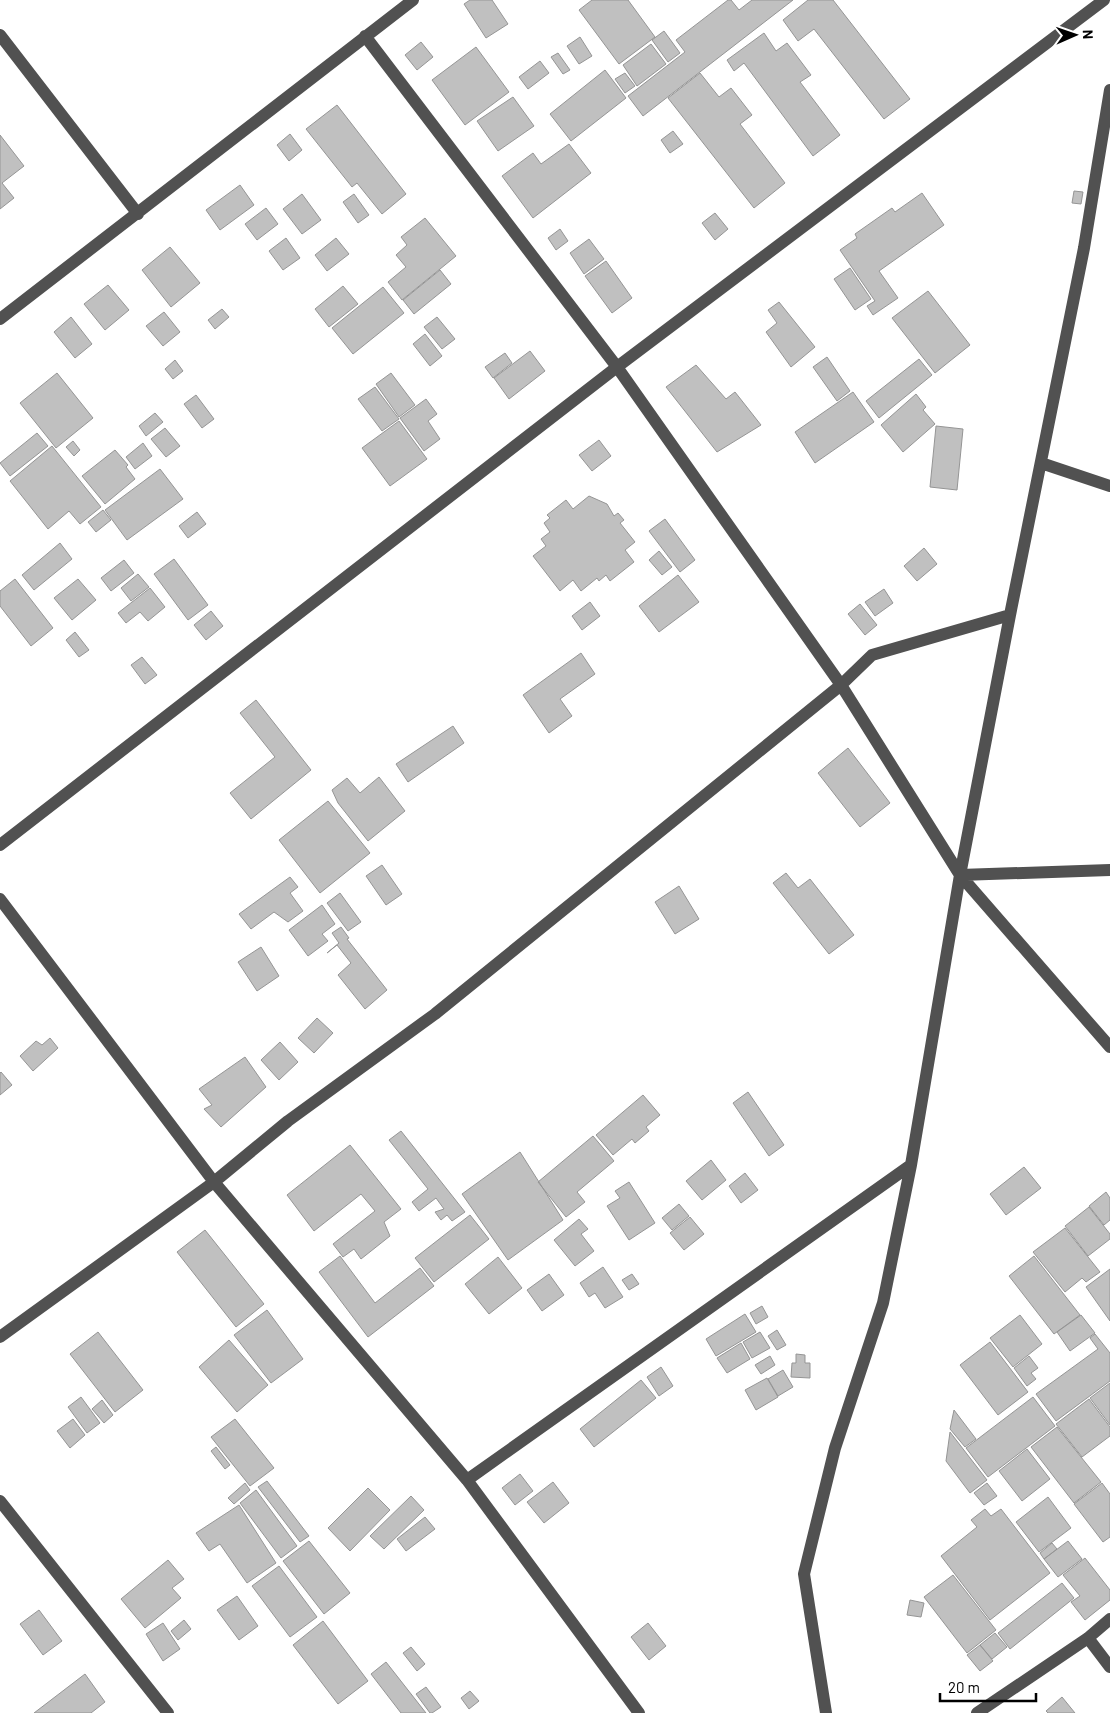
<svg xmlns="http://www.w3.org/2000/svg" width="1110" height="1713" font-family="Barlow,sans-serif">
	<rect width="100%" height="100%" fill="#fff"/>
	<path fill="#c0c0c0" stroke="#959595" d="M470 0H492L508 24 486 38 464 4Z
		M592 0H628L655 37 619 64 579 10Z
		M728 0H731L739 10 752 0H793L643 116 628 96 685 52 676 40Z
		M808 0H833L910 99 884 119 814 29 798 41 783 20Z
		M664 31 680 53 668 62 652 40Z
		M764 33 776 51 787 43 811 75 800 82 840 135 813 156 744 63 734 71 727 60Z
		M580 37 592 56 579 64 567 46Z
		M421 42 433 57 417 70 405 55Z
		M651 44 666 64 637 86 623 65Z
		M476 47 509 92 465 125 432 80Z
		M558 53 570 70 563 74 551 57Z
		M540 61 549 73 528 89 519 77Z
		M605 70 626 98 571 141 550 114Z
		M625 73 635 86 625 93 615 79Z
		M700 73 719 97 731 88 752 115 740 124 785 183 754 208 668 98Z
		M513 97 534 126 498 151 477 121Z
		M337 105 406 194 382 214 357 183 352 187 306 129Z
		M673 131 683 144 670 153 661 140Z
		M290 134 302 150 289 161 277 145Z
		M0 135 24 166 2 183 14 198 0 209Z
		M569 144 591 173 533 218 502 176 533 153 541 164Z
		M240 185 254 205 220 230 206 210Z
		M1074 191 1083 192 1081 204 1072 203Z
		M922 193 944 225 879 271 898 298 873 315 867 306 875 301 840 250 857 238 855 234 892 208 895 212Z
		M302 194 321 220 302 234 283 209Z
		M354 194 369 215 358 223 343 202Z
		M266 208 278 224 257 240 245 224Z
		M715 213 728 229 715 240 702 223Z
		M425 218 456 256 402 300 388 282 406 267 396 255 407 245 401 237Z
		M560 229 568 241 556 250 548 238Z
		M286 238 300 258 283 270 269 251Z
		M336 238 349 254 327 271 315 255Z
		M589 239 604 259 584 274 570 253Z
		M170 247 200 283 171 307 142 270Z
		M606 261 632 298 612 313 585 276Z
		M850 268 871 299 855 310 834 279Z
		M440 270 451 284 414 314 403 300Z
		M108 285 129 310 105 330 84 304Z
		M343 286 358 304 329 327 315 309Z
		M383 287 404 313 353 354 332 328Z
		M928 291 970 345 935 373 892 318Z
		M779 302 815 347 791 367 766 332 777 323 768 310Z
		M222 309 229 317 215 329 208 320Z
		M164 312 180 332 163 346 146 326Z
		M71 317 92 344 75 358 54 332Z
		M437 317 455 339 442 349 424 327Z
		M425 334 442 356 430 366 413 344Z
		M530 351 545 371 509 399 494 378Z
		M505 353 512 363 493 378 485 367Z
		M827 357 850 391 837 401 813 367Z
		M919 359 932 375 879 418 866 401Z
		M175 360 183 371 173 379 165 369Z
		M696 365 726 399 735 392 761 425 717 452 666 387Z
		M57 373 93 418 56 448 20 403Z
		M391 373 415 405 399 417 376 384Z
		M375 387 399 419 382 431 358 399Z
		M853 392 874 422 815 463 795 432Z
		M916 394 926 407 923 410 935 424 903 452 881 425Z
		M196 395 214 419 202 428 184 404Z
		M426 399 437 414 428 421 440 439 424 451 400 418Z
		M155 413 163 422 146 436 139 426Z
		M399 421 427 459 390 486 362 448Z
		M936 426 963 429 957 490 930 487Z
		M165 428 180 446 166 457 151 439Z
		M37 433 48 446 10 476 0 463Z
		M599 440 611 456 592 471 579 455Z
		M73 441 80 450 74 456 66 447Z
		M143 443 152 456 135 469 126 457Z
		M52 446 101 507 80 524 69 511 48 529 10 481Z
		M115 450 128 465 126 467 135 479 105 504 82 476Z
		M160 469 183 499 127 540 105 510Z
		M589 496 607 504 614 516 618 513 624 520 620 523 635 542 625 550 634 562 610 581 606 575 599 581 597 578 581 591 573 580 560 591 533 556 546 546 541 539 550 532 544 523 550 518 547 515 566 500 573 509Z
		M103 510 111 520 96 532 88 522Z
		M197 512 206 524 188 538 179 526Z
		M665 519 695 560 680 572 649 531Z
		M60 543 72 559 34 590 22 575Z
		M924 548 937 564 917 581 904 566Z
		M659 551 672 567 662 575 649 560Z
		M174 559 208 605 188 620 154 574Z
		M124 560 134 573 111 591 101 578Z
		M138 574 149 587 131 601 121 588Z
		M678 575 699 602 659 632 639 606Z
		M15 579 53 628 31 646 0 606V591Z
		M78 579 96 600 72 620 54 598Z
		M150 588 165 607 148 621 140 612 126 623 118 613Z
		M884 589 893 603 875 616 865 602Z
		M590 602 600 616 582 630 572 616Z
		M860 604 877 625 865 635 848 614Z
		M211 611 223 626 206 640 194 625Z
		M75 632 89 650 79 657 66 640Z
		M581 653 595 674 560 699 572 716 549 733 523 695Z
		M142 657 157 675 145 684 131 665Z
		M256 700 311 770 251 819 230 793 275 757 240 713Z
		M453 726 464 743 408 782 396 764Z
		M848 748 890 803 860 827 818 773Z
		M379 777 405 811 368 841 338 803 332 790 347 778 360 793Z
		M328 801 370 853 320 893 279 840Z
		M382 865 402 894 386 905 366 876Z
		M786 873 798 888 810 879 854 935 829 954 773 883Z
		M290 877 298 887 290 893 303 911 288 922 274 912 251 929 239 914Z
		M679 886 699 919 675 934 655 902Z
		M340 893 361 922 348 931 327 903Z
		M322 905 335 924 322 934 328 941 308 956 289 930Z
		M341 927 349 938 347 939 387 990 365 1009 338 975 351 963 337 945 327 953 339 943 332 933Z
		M261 947 279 976 257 991 238 962Z
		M317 1018 333 1033 314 1053 298 1038Z
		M50 1038 58 1048 33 1071 20 1056 36 1041 42 1045Z
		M280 1042 298 1062 279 1080 261 1060Z
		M245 1057 266 1087 221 1127 204 1109 212 1105 199 1089Z
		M1 1072 12 1085 0 1095V1073Z
		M748 1092 784 1145 769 1156 733 1103Z
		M643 1095 660 1115 646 1127 649 1131 635 1143 632 1139 613 1155 596 1135Z
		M401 1131 465 1212 452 1221 447 1215 441 1220 435 1212 444 1209 436 1198 419 1211 412 1202 428 1189 389 1140Z
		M593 1136 614 1161 577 1192 585 1202 566 1217 538 1182Z
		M350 1145 401 1209 384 1222 390 1236 361 1259 354 1249 343 1257 333 1244 375 1211 361 1194 314 1231 287 1195Z
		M520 1152 563 1220 508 1260 462 1194Z
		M711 1160 726 1180 702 1200 686 1181Z
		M1024 1167 1041 1188 1006 1215 990 1194Z
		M745 1173 758 1190 741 1203 729 1186Z
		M629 1182 655 1223 629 1240 607 1206 620 1198 615 1191Z
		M1106 1192 1110 1198V1220L1104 1225 1089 1206Z
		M679 1204 689 1216 672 1230 662 1218Z
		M1089 1207 1110 1234V1239L1088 1256 1065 1226Z
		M470 1215 489 1239 434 1282 415 1258Z
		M690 1217 704 1234 684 1250 670 1233Z
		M579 1219 588 1229 581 1234 594 1251 575 1266 554 1240Z
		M1065 1228 1100 1272 1086 1282 1082 1278 1065 1292 1033 1252Z
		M205 1230 264 1304 236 1327 177 1252Z
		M340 1256 375 1303 420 1268 434 1286 368 1337 319 1272Z
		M1034 1256 1080 1315 1054 1334 1009 1276Z
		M498 1257 522 1288 489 1314 465 1284Z
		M603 1267 623 1297 605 1308 595 1293 589 1297 580 1283Z
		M1110 1269V1321L1086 1287Z
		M549 1274 564 1295 542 1311 527 1290Z
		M632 1274 639 1284 629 1290 622 1280Z
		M762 1306 768 1317 756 1324 750 1313Z
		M267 1310 303 1359 271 1383 234 1335Z
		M745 1314 756 1332 716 1356 706 1339Z
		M1020 1315 1042 1344 1013 1367 990 1338Z
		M1081 1315 1095 1333 1070 1351 1057 1332Z
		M777 1330 786 1345 777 1350 768 1336Z
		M98 1332 143 1390 115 1412 70 1354Z
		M760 1332 770 1348 752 1358 743 1342Z
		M1095 1334 1110 1353V1381L1056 1421 1036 1394 1098 1349 1090 1338Z
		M229 1340 268 1385 237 1412 199 1367Z
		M990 1342 1028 1392 998 1415 960 1365Z
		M741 1343 750 1359 727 1373 717 1358Z
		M796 1354 805 1355V1363H810V1378L791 1377 792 1363H796Z
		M770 1356 775 1365 761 1374 755 1365Z
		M1029 1356 1038 1368 1031 1373 1036 1379 1027 1386 1014 1368Z
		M661 1367 673 1386 659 1396 647 1377Z
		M783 1370 793 1387 778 1396 768 1379Z
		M767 1378 778 1397 756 1410 745 1390Z
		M641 1380 656 1398 594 1447 580 1429Z
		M1110 1383V1425L1090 1398Z
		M81 1397 100 1423 87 1433 68 1407Z
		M1033 1397 1055 1426 988 1477 966 1448Z
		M1089 1399 1110 1427V1436L1082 1457 1056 1424Z
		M102 1400 113 1415 104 1423 92 1409Z
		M954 1410 976 1439 965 1447 950 1429Z
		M73 1419 85 1435 70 1448 57 1431Z
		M235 1419 274 1468 250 1486 211 1437Z
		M1057 1427 1101 1482 1074 1503 1031 1447Z
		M950 1432 987 1480 970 1493 946 1461Z
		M216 1447 230 1465 225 1469 211 1451Z
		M1027 1449 1050 1479 1022 1501 999 1471Z
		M520 1474 533 1491 515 1505 502 1488Z
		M267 1481 309 1536 300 1542 258 1487Z
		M553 1482 569 1503 544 1523 527 1502Z
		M245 1483 250 1490 234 1504 228 1498Z
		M987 1483 997 1496 984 1505 974 1493Z
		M1102 1483 1110 1494V1537L1103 1542 1074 1504Z
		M368 1488 390 1510 350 1551 328 1528Z
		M256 1490 297 1546 281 1558 240 1503Z
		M411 1496 424 1510 384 1549 370 1536Z
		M1048 1497 1071 1528 1039 1552 1016 1522Z
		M239 1505 276 1563 247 1583 220 1544 209 1551 196 1533Z
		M985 1509 991 1516 1001 1509 1050 1573 990 1620 941 1556 977 1527 971 1520Z
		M425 1517 435 1529 406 1551 397 1539Z
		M309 1541 350 1593 324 1614 283 1561Z
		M1068 1541 1082 1559 1058 1577 1044 1559Z
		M1052 1543 1057 1549 1044 1559 1040 1553Z
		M1085 1558 1110 1590V1600L1085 1620 1071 1602 1080 1596 1063 1575Z
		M168 1560 184 1579 172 1588 181 1598 145 1628 121 1599Z
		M279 1566 317 1617 290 1637 252 1586Z
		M953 1575 996 1630 967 1653 924 1597Z
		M1062 1583 1074 1598 1010 1649 998 1633Z
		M237 1596 258 1626 239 1640 217 1610Z
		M910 1600 924 1603 921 1617 907 1615Z
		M39 1610 62 1641 43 1655 20 1624Z
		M184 1620 191 1629 178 1640 171 1631Z
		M323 1621 368 1681 338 1704 293 1645Z
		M163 1623 180 1649 163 1661 146 1634Z
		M648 1623 666 1646 649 1660 631 1637Z
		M995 1633 1007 1647 992 1659 980 1645Z
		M980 1645 993 1661 980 1671 967 1655Z
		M411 1647 425 1664 417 1671 403 1653Z
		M386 1662 426 1713H401L371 1674Z
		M85 1674 105 1702 91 1713H34Z
		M426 1687 441 1707 432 1713H430L416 1694Z
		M470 1691 479 1701 469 1709 461 1698Z
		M1062 1697 1075 1713H1048L1046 1711Z"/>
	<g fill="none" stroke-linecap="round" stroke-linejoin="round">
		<path stroke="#515151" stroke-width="12" d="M0 35 138 214
			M365 36 617 367 841 685 960 875 1110 1047
			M0 319 413 0
			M1041 463 1110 486
			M0 845 617 367 1104 0
			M960 875 1110 870
			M0 899 214 1182 467 1480 639 1713
			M0 1337 214 1182 288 1121 435 1014 841 685 872 655 1010 615
			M467 1480 911 1165
			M0 1501 168 1713
			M1088 1638 1110 1667
			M826 1713 804 1574 835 1448 883 1303 911 1165 960 875 1010 615 1084 248 1110 90
			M977 1713 1088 1638 1110 1619"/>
	</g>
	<g transform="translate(1075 35) rotate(88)" stroke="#ffffff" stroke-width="4" paint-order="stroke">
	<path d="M0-4L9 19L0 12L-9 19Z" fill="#000000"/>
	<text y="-8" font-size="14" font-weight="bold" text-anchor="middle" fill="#000000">N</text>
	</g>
	<path d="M940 1693v8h96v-8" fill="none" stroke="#000000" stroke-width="2.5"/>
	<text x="948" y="1693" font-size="15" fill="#000000" stroke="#ffffff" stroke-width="4" paint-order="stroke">20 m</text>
</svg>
